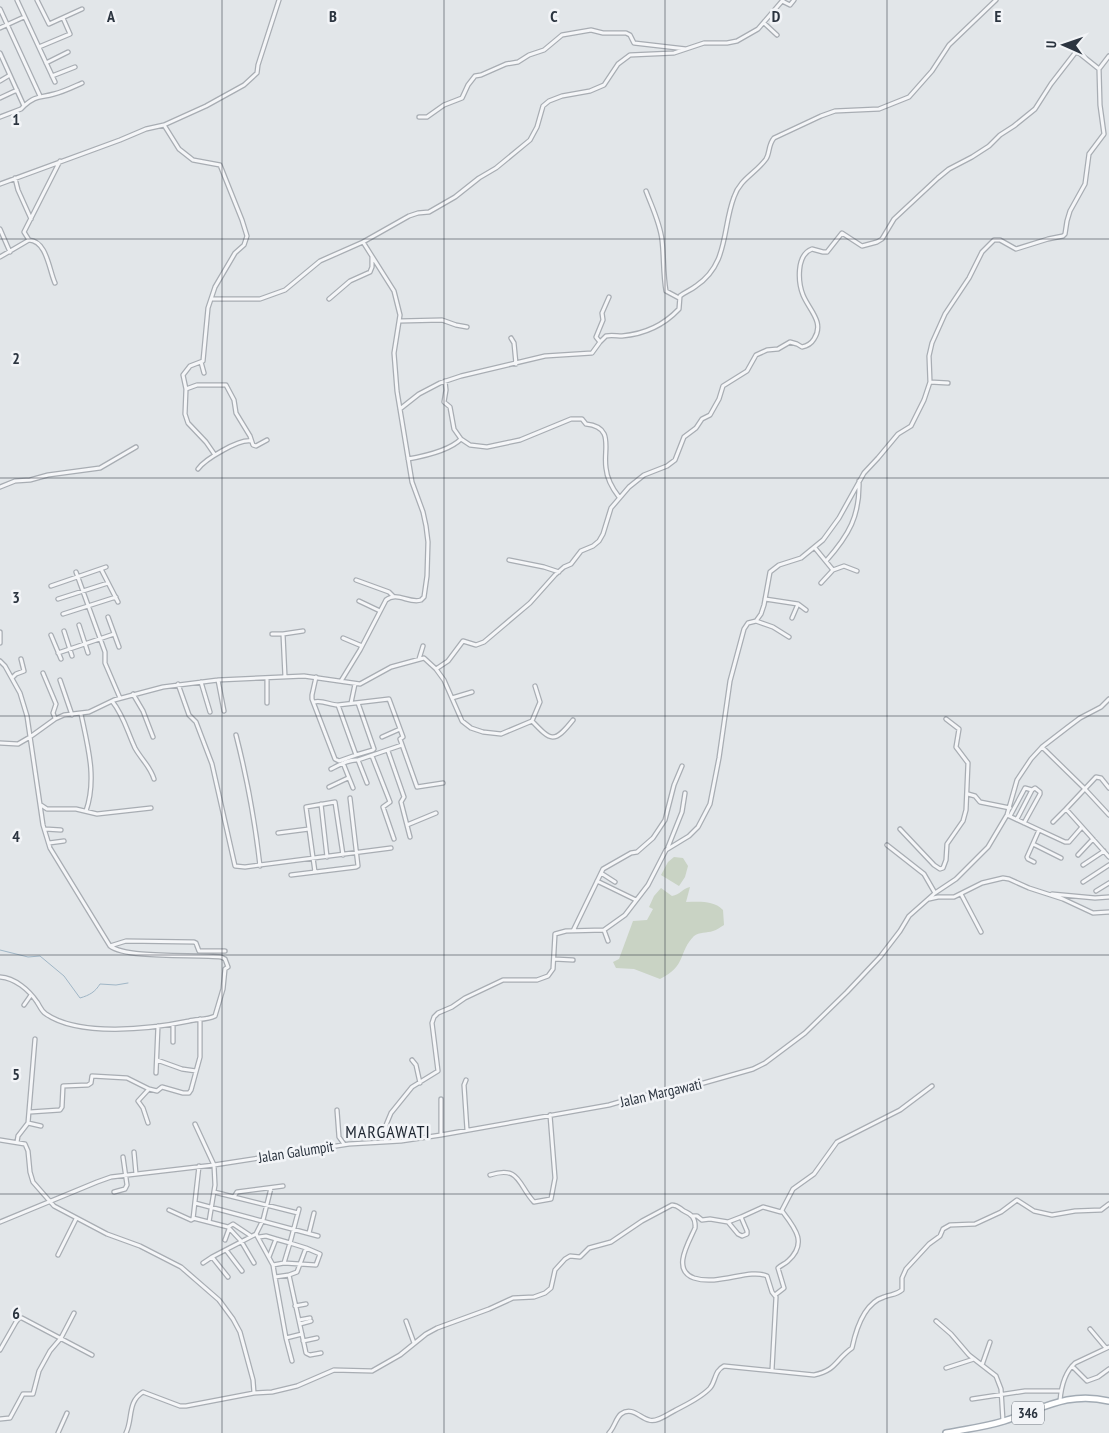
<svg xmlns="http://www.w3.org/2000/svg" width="1109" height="1433" font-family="'PT Sans Narrow',sans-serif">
	<rect width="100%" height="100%" fill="#e2e6e9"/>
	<path fill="#c9d3c4" d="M674 857 683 858 688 866 685 877 679 886 661 875 668 862Z
		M690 887 686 902C699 902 713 900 723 910L724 925C720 927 717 930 713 931 707 933 699 932 694 936 678 952 687 966 660 979L634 969 616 968 613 962 619 959 633 921 647 920 653 909 649 907 654 896 661 888 672 896C680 895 683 888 690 887Z"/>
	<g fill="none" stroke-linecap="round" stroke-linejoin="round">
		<path stroke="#a0b6c6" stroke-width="1" d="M0 950 28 957 40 956 64 976 80 998C90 995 95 992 100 984L116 985 128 983"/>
		<defs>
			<path id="street" d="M17 0 55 82
				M37 0 49 24 82 9
				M782 1 790 5 794 0
				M0 9 40 96
				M764 23 777 35
				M0 28 24 17
				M39 47 70 34 63 18
				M0 53 24 106 21 109 0 117
				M46 63 68 52
				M1099 69 1109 56
				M52 76 75 67
				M0 81 10 75
				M0 98 17 90
				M24 106C36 95 40 98 54 94 63 92 73 87 82 83
				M419 117H427L444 105 462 98 468 85 475 76 481 75 506 64 518 62 529 55 544 50 562 35 591 30 603 33H626L630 35 634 43 686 49
				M164 125 179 149 193 160 220 165 242 220 247 236 244 245 235 253 215 287 208 308 203 361 190 366 183 375 186 389 185 414 188 423 206 442 215 455
				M15 178 18 190 31 219
				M0 184 120 140 146 129 164 125 206 106 244 85 257 73 258 65 279 0
				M646 191C652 207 660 223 662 240 664 257 663 273 666 291L679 298
				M0 229 10 252
				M29 240C47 241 49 270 55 283
				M0 257 29 240 24 232 60 161
				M212 299H260L285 290 320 261 363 242 409 216 418 213 429 212 455 197 479 178 496 168 530 140 537 127 543 106 549 101 562 96 590 91 604 85 618 64 630 55 674 53 704 43H727L737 41 758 29 783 0
				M329 299 350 281 370 272 372 267V257
				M400 321 442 320 456 325 467 327
				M511 338 514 343 516 364
				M600 342 596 337 603 320 602 313 609 297
				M201 362 204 373
				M445 381 446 390 444 402 450 407 454 429 461 439 470 445 487 447 520 440 571 419H582L586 424C615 427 603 449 606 468 607 479 612 488 619 497
				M930 382 948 383
				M186 389 197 385H226L234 400 236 413 250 436 253 445 256 446 267 440
				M400 409 419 394 440 383 461 376 545 356 592 353 600 342 606 336C611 335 617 336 622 336 645 334 663 326 679 309L680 296C685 292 691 290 696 286 729 264 722 228 734 197 740 179 756 173 766 159 770 153 768 145 774 138L821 116 835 111 879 109 909 97 932 71 949 45 996 0
				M408 459C425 456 449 451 461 439
				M198 469C205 459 239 439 251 441
				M0 487 15 481 30 480 48 475 100 468 136 447
				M815 548 833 570 821 583
				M509 560 544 567 559 572
				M826 561C849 535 860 516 859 481
				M101 569 118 602
				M833 570 844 566 857 571
				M76 572 105 652V663L120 698
				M356 580 389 592 393 596
				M51 586 106 567
				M58 599 108 583
				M765 599 798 604 806 610
				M359 601 380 611
				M63 614 116 597
				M108 617 119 647
				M792 618 798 604
				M756 621 773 627 789 637
				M79 625 88 653
				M64 631 72 656
				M0 632V643
				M272 634H283L303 631
				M283 634 285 677
				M51 635 61 659
				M343 638 362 646
				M58 653 114 634
				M419 659 423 646
				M0 661 5 666 20 693 27 716 43 825 50 848 110 946C127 959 196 954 221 957L225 959 228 967 225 969 223 989 215 1016C207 1020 197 1019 189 1021 151 1029 79 1037 46 1014 41 1011 40 1006 37 1002 29 990 15 978 0 977
				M43 673 56 704 53 713 55 718
				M316 677 312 695V699L335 759 339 761 356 755 338 705
				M12 678 16 674 24 671 21 659
				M60 680 72 715
				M218 680 224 711
				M341 681 360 650 386 600C397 591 409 604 421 600L424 597 427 576 428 542 426 526 423 512 412 482 397 391 394 353 400 315 394 291 363 242
				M201 682 210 712
				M178 684 189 715 196 722 212 764 235 866 245 867 391 848
				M133 694 143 711 153 737
				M452 698 472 692
				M112 701C124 716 127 731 135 748 141 759 150 766 154 779
				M314 702C323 700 330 705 338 705L389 699 403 737 400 739 417 787 443 783
				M267 703V678
				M351 703 355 684
				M81 714C88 747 97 779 86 811
				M532 721 540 702 535 686
				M236 735C247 778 255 821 260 866
				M382 737 400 729
				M0 743 18 744 30 737 55 719 64 715 89 712 114 700 163 687 218 680 304 676 360 684 391 667 424 658 436 669 444 680 462 721 471 728 483 732 501 734 532 721C551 741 554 744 573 720
				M1042 747 1084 788 1109 815
				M388 751 404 797 401 802 410 837
				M356 755 373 750 374 749 358 703
				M372 756 390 802 383 807 394 839
				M358 760 367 783
				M343 763 353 788
				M331 769C339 765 349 759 358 760L402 745
				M329 787 348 778
				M1109 788 1101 778 1096 777 1066 809 1109 857
				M968 794 975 796 980 802 1010 808
				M321 804 327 857
				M41 805 47 809H76L97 814 151 808
				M1007 815 1065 842H1069L1082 827
				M1010 816 1025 788 1032 790
				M1017 819 1032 790 1035 788 1040 792V794L1024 823
				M1053 822 1066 809
				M407 825 436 813
				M45 829 61 830
				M900 829 934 865 940 869 943 868 946 860 947 844 963 821 966 810 968 763 956 747 959 729 946 719
				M278 833 309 829
				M49 843 64 841
				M1033 844 1061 858
				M887 845 924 874 935 893
				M668 847 682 812 685 793
				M1078 855 1093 839
				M1034 862 1028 859 1027 857 1039 830
				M1083 865 1104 851
				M315 872 306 807 335 802 343 855
				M601 873 615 882
				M291 875 356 867 358 866 350 798
				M597 881 636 900
				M1083 882 1109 865
				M1096 891 1109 883
				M961 894 981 932
				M1052 894 1095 898 1109 897
				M929 899 938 897H954L982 883 1003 878 1009 879 1029 888 1063 899 1093 913 1109 912
				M604 930 608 941
				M573 931 603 869 631 853 637 852 653 838 665 820 674 785 682 766
				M110 946 126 941 194 942 196 943 199 951H225
				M554 959 573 960
				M24 1005 31 995
				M173 1024V1042
				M157 1060 182 1069 196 1071
				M412 1060 416 1065 420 1083
				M156 1073 158 1026
				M466 1080 464 1085 467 1130
				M441 1099V1135
				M337 1110 339 1137 344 1144
				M30 1112 60 1110 62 1107 63 1086 88 1085 91 1083 92 1076 127 1078 149 1089
				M28 1123 35 1039
				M148 1123 143 1108 138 1101 149 1089 157 1091 162 1087 183 1093H189L191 1090 200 1057V1019
				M195 1124 214 1165 215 1185 209 1222
				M0 1140 25 1144 28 1151 30 1172 33 1182 54 1206 107 1234 140 1246 181 1267 219 1300 233 1319 240 1332 253 1380 254 1393
				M386 1141V1125L391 1113 412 1087 438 1071 432 1023 434 1017 438 1013 452 1007 465 998 503 980H537L548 976 553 969 555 934 566 931 604 930 625 915 648 885 666 850 689 836 698 827 710 804 719 758 730 681 744 629 748 623 756 621 761 614 764 605 770 572 779 565 801 558 823 540 839 518 864 473 878 458 898 434 911 426 924 400 930 382 929 356 932 343 945 314 969 278 982 252 994 240H1000L1016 249 1048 239 1063 236 1065 234 1067 221 1070 211 1085 184 1089 154 1104 134 1100 105 1099 69 1079 53H1075L1051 84 1035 109 1014 126 1000 135 989 146 972 157 949 169 938 178 894 219 882 239 877 242 862 246 842 233 827 252H823L812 249C796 255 798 282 803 295 809 310 825 322 814 339 811 344 807 346 802 347L797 344 790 342 778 349 767 350 756 355 747 371 723 386 719 399 710 415 702 419 696 428 684 437 675 460 667 466 644 475 629 487 611 508 603 534 599 541 593 546 581 551 571 564 564 567 555 575 530 603 484 642 476 645 463 641 448 661 436 669
				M17 1142 18 1136 28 1123 41 1126
				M134 1152 136 1174
				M490 1175C520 1165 518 1185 534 1202L551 1199 555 1178 550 1115
				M114 1192 125 1189 127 1185 123 1157
				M214 1192 298 1213
				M234 1197 237 1192 283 1186
				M195 1203 318 1236
				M169 1210 191 1220 193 1219 199 1166
				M693 1216H697L702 1220 710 1219 728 1222 738 1234 742 1236 747 1234V1231L741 1217 763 1207 781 1212 793 1189 814 1174 837 1142 900 1110 932 1086
				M193 1218 228 1227 241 1241 254 1263
				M0 1222 97 1182 111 1177 214 1165 349 1144 401 1141 441 1135 609 1105 633 1098 693 1086 753 1069 765 1063 805 1033 847 992 880 957 900 931 909 916 935 893 956 879 988 847 1007 815 1017 780 1031 759 1042 747 1068 727 1080 718 1101 707 1109 699
				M728 1222 741 1217
				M228 1227 233 1224 251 1236
				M309 1233 314 1213
				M256 1234 273 1265 275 1277 289 1275 306 1353 310 1355 321 1353
				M259 1237 266 1236 276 1239
				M225 1240 229 1229
				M226 1250 242 1271
				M58 1255 76 1219
				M269 1257 276 1239 290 1243 284 1263 316 1265 320 1254 306 1248
				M203 1263 212 1257
				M273 1265 284 1263
				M289 1275 297 1272 306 1248 290 1243 299 1209
				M228 1277 212 1257 256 1234 263 1220 271 1188
				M275 1277 286 1338 302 1334
				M775 1295 784 1288 778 1268C781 1265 785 1264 788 1261 808 1243 795 1228 782 1211
				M295 1306 306 1304
				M299 1320 310 1318
				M406 1321 414 1343
				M936 1321 951 1334 969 1355 996 1376 1001 1389 1003 1421
				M300 1324 311 1321
				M1090 1329 1106 1348
				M286 1338 292 1361
				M303 1341 317 1338
				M0 1350 16 1322 19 1318H22L92 1355
				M982 1365 990 1342
				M1072 1366 1087 1381 1098 1377 1109 1369
				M946 1368 974 1359
				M972 1399 1025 1391H1061
				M1060 1401C1061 1388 1064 1373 1075 1363L1109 1347
				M0 1419 10 1418 23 1394H33L39 1371 50 1351 61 1338 74 1313
				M58 1433 67 1413
				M126 1433C133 1419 127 1402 143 1392L180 1406H186L254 1393 272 1392 297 1386 334 1370 372 1371 400 1355 426 1334 437 1328 489 1309 513 1298 534 1297 545 1293 551 1288 555 1270 565 1259 570 1256 580 1257 589 1248 611 1242 642 1221 672 1205C678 1205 679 1208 684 1211 691 1214 696 1218 695 1228 689 1242 671 1270 694 1278 719 1286 749 1268 767 1276L772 1292 776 1297 772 1370
				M609 1433C614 1428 616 1418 621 1414 632 1406 640 1418 649 1420 656 1423 668 1414 674 1411 685 1405 701 1398 710 1388 716 1381 714 1371 724 1366L814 1375C837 1370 835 1360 852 1348 856 1329 864 1303 884 1297 892 1294 896 1295 902 1290V1278L906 1269 929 1244 940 1236 943 1229 950 1225 975 1224 1001 1212 1017 1200 1034 1211 1052 1215 1075 1211 1101 1210 1109 1204"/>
			<path id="primary" d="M946 1433C966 1429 985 1427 1004 1421 1042 1409 1068 1391 1109 1401"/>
		</defs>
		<use href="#street" stroke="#a8adb3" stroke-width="5.5"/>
		<use href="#primary" stroke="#a2abb4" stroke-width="8"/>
		<use href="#street" stroke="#f5f6f8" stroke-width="3"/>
		<use href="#primary" stroke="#fff" stroke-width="5"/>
	</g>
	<path fill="none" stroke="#2c3540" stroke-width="1" stroke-opacity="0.55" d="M222 0V1433M444 0V1433M665 0V1433M887 0V1433M0 239H1109M0 478H1109M0 716H1109M0 955H1109M0 1194H1109"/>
	<g text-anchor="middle" stroke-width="5" stroke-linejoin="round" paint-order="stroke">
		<rect fill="#f2f4f7" stroke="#676e77" stroke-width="1" x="1012" y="1401.5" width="32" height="23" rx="4"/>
		<g font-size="14" font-weight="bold" fill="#2c3540">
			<text x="1028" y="1418">346</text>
		</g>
		<g font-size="15" fill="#2c3540" stroke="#f2f4f7">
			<text transform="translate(661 1093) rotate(-13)" y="5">Jalan Margawati</text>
			<text transform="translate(296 1152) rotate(-9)" y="5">Jalan Galumpit</text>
		</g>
		<g font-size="18" letter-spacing="1" fill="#1e2631" stroke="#f2f4f7">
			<text x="388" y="1138">MARGAWATI</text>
		</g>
	</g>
	<g font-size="16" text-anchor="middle" font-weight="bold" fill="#2c3540" stroke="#f2f4f7" stroke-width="5" stroke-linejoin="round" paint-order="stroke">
		<text x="111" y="22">A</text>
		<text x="333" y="22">B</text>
		<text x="554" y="22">C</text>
		<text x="776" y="22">D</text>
		<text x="998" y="22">E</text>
		<text x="16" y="125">1</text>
		<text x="16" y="364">2</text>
		<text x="16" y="603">3</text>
		<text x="16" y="842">4</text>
		<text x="16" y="1080">5</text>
		<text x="16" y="1319">6</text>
	</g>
	<g transform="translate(1064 45) rotate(272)" stroke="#f2f4f7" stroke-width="4" paint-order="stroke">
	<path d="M0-4L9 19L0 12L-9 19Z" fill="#2c3540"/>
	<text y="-8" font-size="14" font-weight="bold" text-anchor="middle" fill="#2c3540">U</text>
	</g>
</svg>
